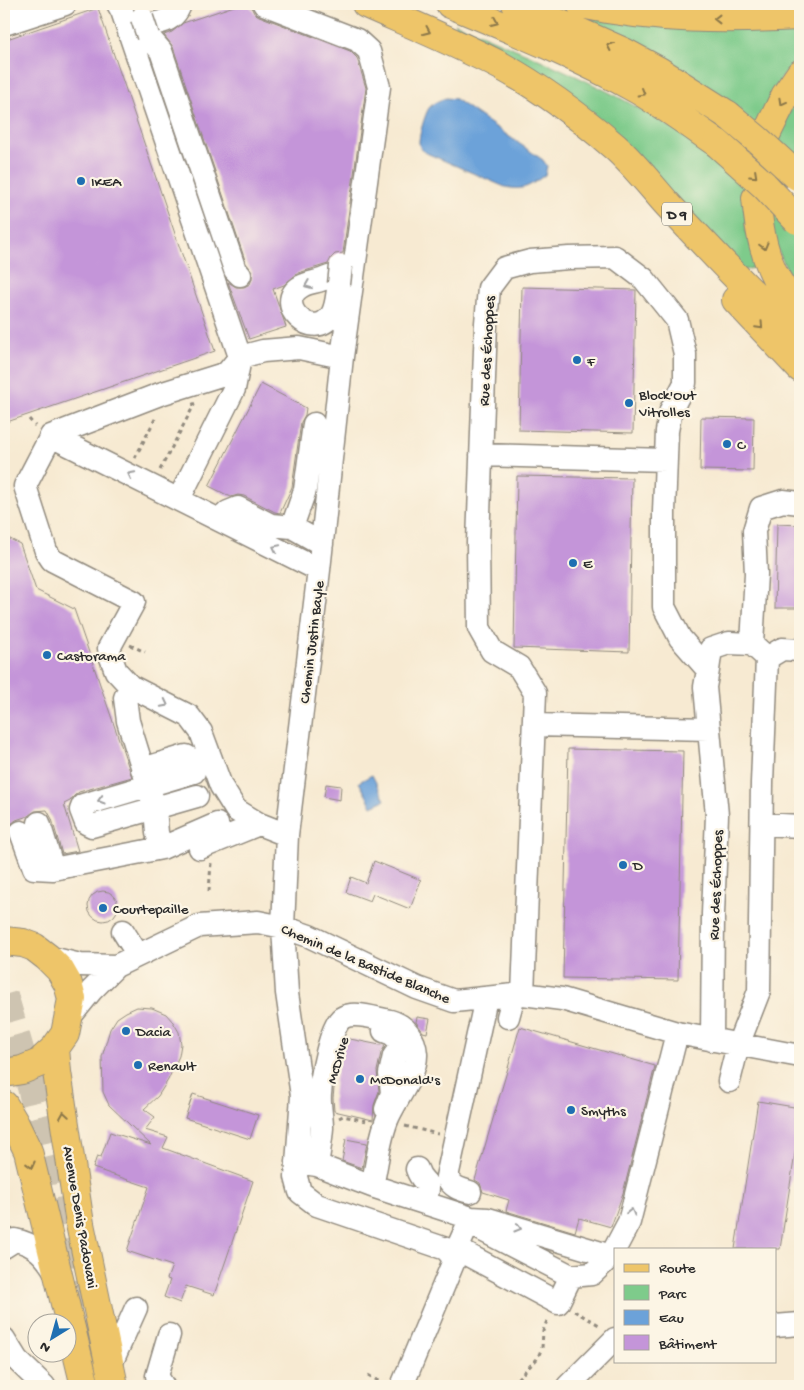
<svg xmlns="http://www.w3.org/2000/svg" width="804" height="1390" font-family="'Gochi Hand',sans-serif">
	<rect width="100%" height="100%" fill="#fcf5e5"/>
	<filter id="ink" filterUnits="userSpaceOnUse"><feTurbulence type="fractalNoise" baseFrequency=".02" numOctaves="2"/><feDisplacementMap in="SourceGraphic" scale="10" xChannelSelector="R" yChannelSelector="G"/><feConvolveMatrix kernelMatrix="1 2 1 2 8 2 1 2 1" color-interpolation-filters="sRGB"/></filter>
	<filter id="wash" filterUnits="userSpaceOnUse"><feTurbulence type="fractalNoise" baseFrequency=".0096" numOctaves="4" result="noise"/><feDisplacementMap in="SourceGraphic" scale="20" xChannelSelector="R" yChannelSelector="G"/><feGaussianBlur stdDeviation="1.12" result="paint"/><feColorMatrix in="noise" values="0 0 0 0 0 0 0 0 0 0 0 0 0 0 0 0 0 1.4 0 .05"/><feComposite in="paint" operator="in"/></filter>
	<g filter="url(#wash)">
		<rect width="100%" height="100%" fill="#f7ead2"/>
		<path fill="#7ecb8b" stroke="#547b5b" d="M591 14 800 26V54L776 86 757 126 736 109 654 51 588 21Z
			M455 23C529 55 604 85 672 128 698 144 721 164 744 184L746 232 758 266 739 272 540 74 454 28Z
			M800 91V165L775 141Z
			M771 211 800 244V297L771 236Z"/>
		<path fill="#6ca2d9" stroke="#4c6682" d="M446 98 455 99 543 160 547 166 545 175C529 186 525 191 505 187L424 152C421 149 419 146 419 142 419 135 425 114 429 108 434 102 440 100 446 98Z
			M372 775 385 800 372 806 359 782Z"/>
		<g id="blocks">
			<path fill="#c495d9" d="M240 4 251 7 254 13 259 16 350 51 357 58 366 88 343 253 335 254 331 258 328 264 298 273 284 285 273 289 286 327 249 339 228 282 236 287H244L250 284 252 279V271L246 263 173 47 164 35 172 32 183 23Z
				M98 8 215 351 4 423V40Z
				M522 287 636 290 633 433 519 430Z
				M261 384 306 408 305 415 301 422 292 487 280 513 275 512 244 496 238 495 231 497 209 486Z
				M701 417 754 418 753 471 700 470Z
				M517 476 632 478 629 652 514 648Z
				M777 524 800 525V608H775Z
				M4 536 20 544 36 590 74 609 132 777 79 792 74 796 70 801 64 804 78 851 62 854 52 819 47 810 35 811 28 816 16 820 11 824 8 830 4 825Z
				M568 749 683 751 678 980 563 978Z
				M326 784 341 786 340 800 324 797Z
				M374 861 421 880 410 909 373 894 370 901 346 892 351 877 366 883Z
				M88 906a15 15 0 1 1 30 0a15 15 0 1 1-30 0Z
				M137 1007 152 1008 166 1014 173 1022 179 1032 181 1044 179 1056 168 1080 158 1096 144 1109 155 1117 145 1130 168 1137 163 1148 253 1181 214 1295 186 1286 180 1303 164 1297 170 1280 167 1279 172 1266 127 1251 149 1187 93 1168 97 1156 101 1157 110 1132 151 1145 109 1105 103 1092 102 1057 110 1029 117 1018 126 1012Z
				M417 1017 430 1019 427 1033 423 1032 416 1022Z
				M520 1027 655 1066 623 1193 611 1227 579 1218 575 1232 506 1211 509 1200 483 1192 480 1183 475 1180Z
				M345 1038 385 1046 381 1053 377 1071 379 1091 374 1105 373 1120 334 1111 333 1098 335 1079Z
				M193 1094 258 1115 250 1139 185 1118Z
				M758 1101 800 1108V1122L780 1249H735Z
				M346 1139 367 1143 362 1168 342 1161Z"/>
		</g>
	</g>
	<g filter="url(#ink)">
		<use href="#blocks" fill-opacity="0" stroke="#918a7e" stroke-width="1"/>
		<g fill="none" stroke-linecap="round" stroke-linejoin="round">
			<path stroke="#cec4b1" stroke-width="28" stroke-dasharray="28 14" stroke-linecap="butt" d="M4 995 31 1087 88 1333"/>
			<defs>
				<path id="minor" d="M118 4 122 11 240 357 263 351 299 348 342 357
					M264 4 357 40 369 51 379 87 342 357 319 570 287 835 283 927 287 993 302 1096 296 1177 300 1192 317 1205 446 1249 452 1256 453 1263 402 1386
					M4 7 12 4
					M4 24 65 4
					M128 26C146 25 174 26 180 4
					M148 36 161 51 235 270 240 275
					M339 284C337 293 337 306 332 314 314 344 271 303 302 286 307 283 315 282 321 280 332 276 342 271 353 279
					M240 357 227 373 160 394 51 436 25 486 46 551 52 560 134 602 109 648 110 655 116 671 130 686 189 716 201 732 221 786 236 810 259 824 287 835
					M314 424 305 490 292 527 322 544
					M51 436 319 570
					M481 455 666 460
					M179 499 234 389 240 358
					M220 520 228 512 238 508 271 525 292 527
					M752 644 756 574 754 531 761 508 783 501 800 503
					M708 670 711 649 729 643 752 644 763 654
					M534 725 709 729
					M142 769 186 756 192 760 194 772 83 805 81 810 86 823 92 826 197 796
					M39 823 53 869
					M762 824 800 826
					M21 832 34 868 53 869 162 848 157 833 155 808 128 721 125 698 130 686
					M162 848 217 824
					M200 848 259 824
					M123 931 138 955
					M47 957 80 965 116 966
					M523 994 535 693 519 667 492 651 479 628 478 542 486 323 489 288 504 268 530 261 569 258 615 257 644 279 677 320 685 354V383L671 410 667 431 664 512V607L680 638 708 670 705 687 717 815 713 914 712 1040
					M508 1017 514 995
					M69 1018 91 991 116 966 199 926 258 922 283 927 309 936 417 988 454 1001 523 994 562 999 677 1033 800 1056
					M384 1031 392 1034 403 1044 394 1056 390 1074 392 1093 386 1109
					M729 1081 738 1045 759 991 762 783 767 658 782 649 800 650
					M297 1162 317 1165 372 1186 471 1218 482 1230 571 1276 592 1274 611 1256 629 1222 677 1033
					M317 1165C319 1153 321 1140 322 1128 322 1116 319 1105 320 1094 321 1079 330 1026 342 1018 355 1010 376 1019 390 1021 405 1025 415 1038 416 1054 417 1074 395 1100 387 1120 379 1140 377 1165 372 1186
					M417 1169C423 1188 433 1176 425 1203
					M470 1192C459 1189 452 1187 447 1177L486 998
					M4 1247 15 1240C36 1244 46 1256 56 1273
					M457 1249 558 1303 571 1276
					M452 1256 457 1249 471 1218 488 1219 611 1256
					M775 1326 800 1324
					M4 1339 17 1360 44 1386
					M110 1366 136 1308
					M163 1386 157 1376 169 1335
					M568 1386 615 1339"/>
				<path id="major" d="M4 941 23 943 34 947 47 957 60 970 68 984 72 999 65 1034 55 1048 42 1060
					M55 1048 57 1072 80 1224 114 1386
					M4 1105 14 1122 28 1151 85 1386"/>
				<path id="highway" d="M366 4C411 24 457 43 501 66 541 88 580 117 615 147 635 165 651 186 669 206 711 251 754 297 800 338
					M450 4C513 30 578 56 638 90 665 106 691 125 717 143
					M516 4 624 52 659 71 728 115
					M581 4C657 20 724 20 800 16
					M767 133 785 96 800 74
					M756 198C759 229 764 262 783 289 788 296 794 303 800 311
					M736 300 800 368"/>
			</defs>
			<use href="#minor" stroke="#918a7e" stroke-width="25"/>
			<use href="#major" stroke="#918a7e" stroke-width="30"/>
			<use href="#highway" stroke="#918a7e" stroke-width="30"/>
			<path stroke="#918a7e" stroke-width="3" stroke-dasharray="4 4" stroke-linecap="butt" d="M29 419 35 426
				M135 458 156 417
				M160 470 194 405 193 402
				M130 645 145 652
				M209 891 211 863
				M339 1118 343 1116 367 1121
				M405 1126 438 1134
				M574 1311 601 1326
				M368 1375 385 1385
				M514 1386 517 1379 537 1359 542 1348 543 1331 548 1318"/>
			<use href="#minor" stroke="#fff" stroke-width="22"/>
			<use href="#major" stroke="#eec569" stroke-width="28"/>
			<use href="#highway" stroke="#eec569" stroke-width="28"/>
			<defs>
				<path id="minor-bridge" d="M142 18 148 36
					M339 284 341 266"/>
				<path id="major-bridge" d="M4 1073 22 1070 39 1063"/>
				<path id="highway-bridge" d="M728 115 759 141 797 176
					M717 143 764 185 797 220"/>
			</defs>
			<use href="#minor-bridge" stroke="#918a7e" stroke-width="25" stroke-linecap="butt"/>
			<use href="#major-bridge" stroke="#918a7e" stroke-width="30" stroke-linecap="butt"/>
			<use href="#highway-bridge" stroke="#918a7e" stroke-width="30" stroke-linecap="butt"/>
			<use href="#minor-bridge" stroke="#fff" stroke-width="22"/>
			<use href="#major-bridge" stroke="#eec569" stroke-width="28"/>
			<use href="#highway-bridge" stroke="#eec569" stroke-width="28"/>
		</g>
		<defs><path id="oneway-chevron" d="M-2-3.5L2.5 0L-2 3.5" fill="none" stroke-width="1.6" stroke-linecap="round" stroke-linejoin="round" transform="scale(1.25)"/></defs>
		<g stroke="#8c784a">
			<use href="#oneway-chevron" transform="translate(717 19) rotate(-180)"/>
			<use href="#oneway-chevron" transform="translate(495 22) rotate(23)"/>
			<use href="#oneway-chevron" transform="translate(427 31) rotate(24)"/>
			<use href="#oneway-chevron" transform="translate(610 46) rotate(-155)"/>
			<use href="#oneway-chevron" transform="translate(642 93) rotate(30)"/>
			<use href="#oneway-chevron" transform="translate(782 102) rotate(119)"/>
			<use href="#oneway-chevron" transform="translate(754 175) rotate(43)"/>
			<use href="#oneway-chevron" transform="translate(764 246) rotate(75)"/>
			<use href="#oneway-chevron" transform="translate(760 326) rotate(47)"/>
			<use href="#oneway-chevron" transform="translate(64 1115) rotate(-99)"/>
			<use href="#oneway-chevron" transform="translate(31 1165) rotate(76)"/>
		</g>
		<g stroke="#a0a0a0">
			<use href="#oneway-chevron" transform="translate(308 285) rotate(158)"/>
			<use href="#oneway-chevron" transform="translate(131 475) rotate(-153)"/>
			<use href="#oneway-chevron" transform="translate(276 548) rotate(-154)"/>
			<use href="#oneway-chevron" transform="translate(165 704) rotate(27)"/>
			<use href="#oneway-chevron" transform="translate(101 800) rotate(164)"/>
			<use href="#oneway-chevron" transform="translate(631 1212) rotate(-76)"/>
			<use href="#oneway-chevron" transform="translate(518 1228) rotate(17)"/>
		</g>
	</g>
	<g fill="#1f6fb2" stroke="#fcf5e5" stroke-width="2">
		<circle cx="81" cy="181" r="5"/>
		<circle cx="577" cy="360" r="5"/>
		<circle cx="629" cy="403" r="5"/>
		<circle cx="727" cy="444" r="5"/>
		<circle cx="573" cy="563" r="5"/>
		<circle cx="47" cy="655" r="5"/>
		<circle cx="623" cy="865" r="5"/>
		<circle cx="103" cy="908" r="5"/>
		<circle cx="126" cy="1031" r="5"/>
		<circle cx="138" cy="1065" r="5"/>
		<circle cx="360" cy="1079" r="5"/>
		<circle cx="571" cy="1110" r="5"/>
	</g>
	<g text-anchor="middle" stroke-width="4.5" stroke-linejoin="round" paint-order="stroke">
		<rect fill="#fcf5e5" stroke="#6a6863" stroke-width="1" x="662" y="202.5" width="30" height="23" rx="4"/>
		<g font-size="14" font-weight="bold" fill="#2b2b2b">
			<text x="677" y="219">D 9</text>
		</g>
		<g font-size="15" fill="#2b2b2b" stroke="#fcf5e5" text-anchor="start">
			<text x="91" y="186">IKEA</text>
			<text x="587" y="365">F</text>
			<text x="639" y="399">Block'Out<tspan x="639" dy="17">Vitrolles</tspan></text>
			<text x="737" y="449">C</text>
			<text x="583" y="568">E</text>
			<text x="57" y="660">Castorama</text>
			<text x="633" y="870">D</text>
			<text x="113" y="913">Courtepaille</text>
			<text x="136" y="1036">Dacia</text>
			<text x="148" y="1070">Renault</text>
			<text x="370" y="1084">McDonald's</text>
			<text x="581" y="1115">Smyths</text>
		</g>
		<g font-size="15" fill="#2b2b2b" stroke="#fcf5e5">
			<text transform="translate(486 351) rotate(-87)" y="5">Rue des Échoppes</text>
			<text transform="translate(311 642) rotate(-83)" y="5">Chemin Justin Bayle</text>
			<text transform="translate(715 885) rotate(-88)" y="5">Rue des Échoppes</text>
			<text transform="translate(366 963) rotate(23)" y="5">Chemin de la Bastide Blanche</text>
			<text transform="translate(337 1060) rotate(-74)" y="5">McDrive</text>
			<text transform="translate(81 1217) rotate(80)" y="5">Avenue Denis Padovani</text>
		</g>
	</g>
	<rect width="804" height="1390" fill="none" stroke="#fcf5e5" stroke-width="20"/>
	<rect x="614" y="1248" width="162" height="115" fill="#fcf5e5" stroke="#a8a49b"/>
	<rect x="624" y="1264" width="25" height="8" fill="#eec569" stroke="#a8a49b"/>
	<text x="659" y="1272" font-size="15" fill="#2b2b2b">Route</text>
	<rect x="624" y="1285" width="25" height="15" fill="#7ecb8b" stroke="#a8a49b"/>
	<text x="659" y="1298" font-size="15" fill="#2b2b2b">Parc</text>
	<rect x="624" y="1310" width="25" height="15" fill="#6ca2d9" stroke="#a8a49b"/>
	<text x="659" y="1322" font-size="15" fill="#2b2b2b">Eau</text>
	<rect x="624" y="1335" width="25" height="15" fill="#c495d9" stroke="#a8a49b"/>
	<text x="659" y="1348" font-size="15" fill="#2b2b2b">Bâtiment</text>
	<g transform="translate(52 1338) rotate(217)"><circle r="24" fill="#fcf5e5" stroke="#a8a49b"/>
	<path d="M0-4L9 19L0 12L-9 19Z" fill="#1f6fb2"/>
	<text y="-8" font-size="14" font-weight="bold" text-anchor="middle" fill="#2b2b2b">N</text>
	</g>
</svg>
